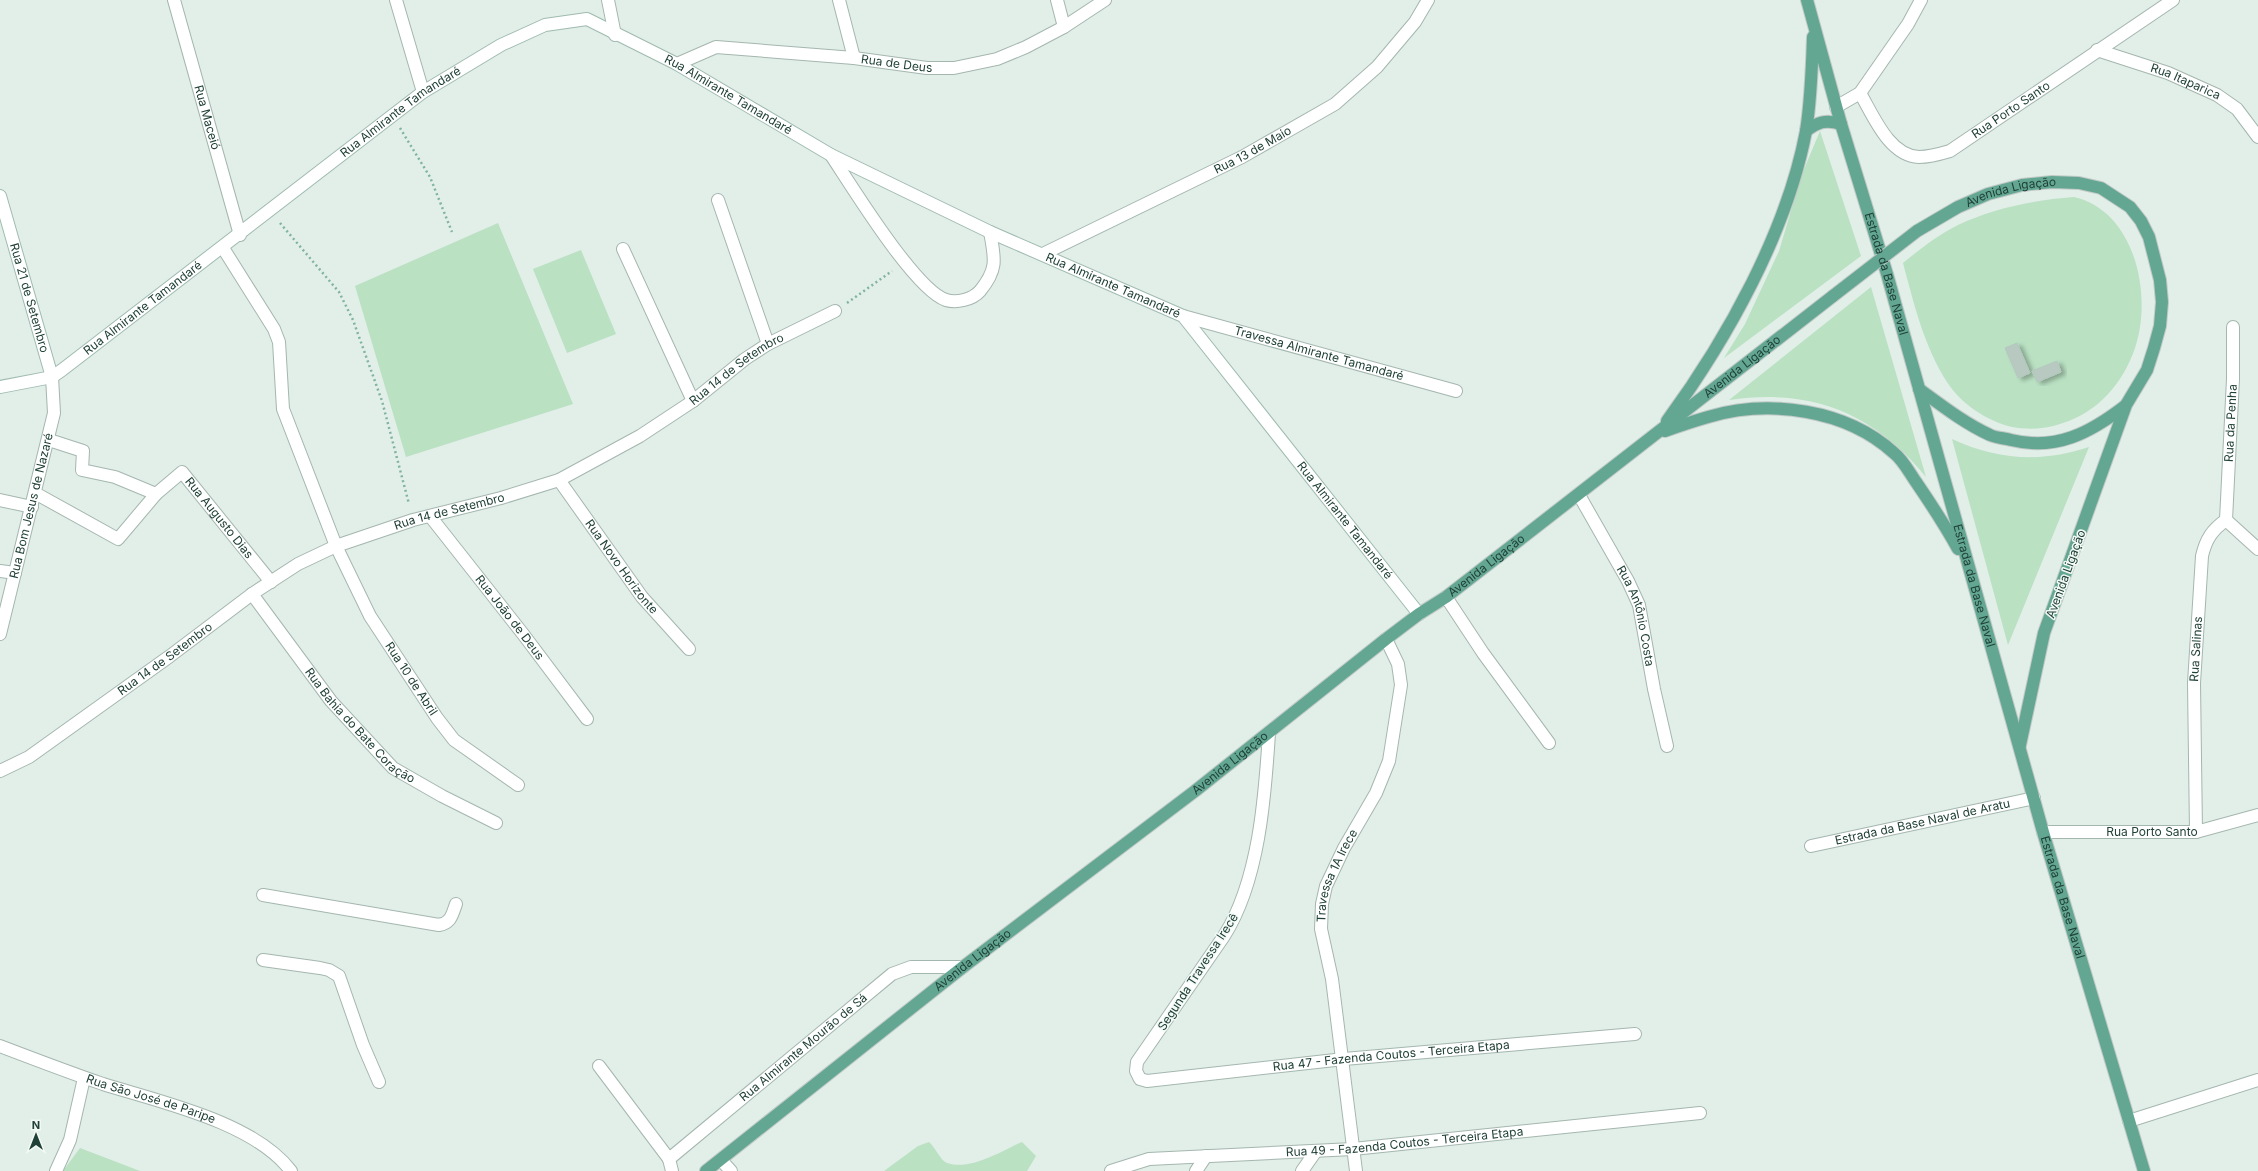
<svg xmlns="http://www.w3.org/2000/svg" width="2258" height="1171" font-family="Inter,sans-serif">
	<defs>
		<filter id="shadow"><feDropShadow dx="4.5" dy="2.5" stdDeviation="2" flood-color="#0004"/></filter>
	</defs>
	<rect width="100%" height="100%" fill="#e2eee8"/>
	<path fill="#b9e1c2" d="M1820 131 1861 256 1724 358 1745 324 1779 251 1802 174Z
		M2074 197C2135 211 2153 295 2135 348 2123 383 2098 412 2063 423 2046 429 2030 430 2012 427 1987 421 1961 404 1947 382 1924 346 1914 304 1903 263 1920 249 1938 235 1958 225 1993 208 2035 200 2074 197Z
		M498 223 573 404 406 457 355 286Z
		M581 250 616 334 567 353 533 269Z
		M1871 287 1926 477C1874 413 1811 388 1729 400Z
		M1952 439C1997 460 2041 463 2089 447L2008 645Z
		M929 1142C935 1147 940 1160 947 1163 971 1171 1001 1151 1022 1142L1036 1156 1027 1171H884L918 1146Z
		M80 1148 140 1171H63Z"/>
	<path fill="#b7c9c1" stroke="#b4c8bf" filter="url(#shadow)" d="M2017 343 2030 373 2018 378 2005 348Z
		M2057 361 2061 372 2037 382 2032 371Z"/>
	<g fill="none" stroke-linecap="round" stroke-linejoin="round">
		<defs>
			<g id="service">
				<path d="M718 200 768 344"/>
				<path d="M223 248 274 329 279 342 283 409 336 546"/>
				<path d="M623 249 693 401"/>
				<path id="s1" d="M49 440 83 451 82 470 115 477 156 494 182 472 271 582"/>
				<path d="M35 493 118 539 156 494"/>
				<path d="M0 500 32 507"/>
				<path d="M0 571 15 573"/>
				<path d="M1446 597 1483 653 1549 743"/>
				<path d="M263 895 439 925C451 923 452 915 456 904"/>
				<path d="M263 960 320 968 329 970 339 976 363 1045 379 1082"/>
				<path d="M599 1066 669 1159"/>
			</g>
			<g id="minor">
				<path id="s2" d="M174 0 240 235"/>
				<path d="M396 0 423 92"/>
				<path d="M608 0 615 35"/>
				<path d="M839 0 854 58"/>
				<path d="M1057 0 1064 27"/>
				<path id="s3" d="M2097 50 2168 73 2217 95 2237 109 2258 137"/>
				<path id="s4" d="M677 64 716 47 854 58 927 68H954L997 59 1026 47 1064 27 1105 0"/>
				<path id="s5" d="M1860 93C1873 115 1889 156 1919 157 1930 157 1940 154 1950 151L2173 0"/>
				<path d="M1836 107 1860 93 1908 24 1921 0"/>
				<path d="M831 155C851 185 915 290 946 300 956 303 972 300 980 291 998 269 995 259 990 232"/>
				<path id="s6" d="M1043 254 1242 157 1335 104 1377 67 1415 22 1428 0"/>
				<path id="s7" d="M1183 316 1456 391"/>
				<path id="s8" d="M559 480 642 597 689 649"/>
				<path id="s9" d="M1579 495 1628 581 1639 605 1654 689 1667 746"/>
				<path id="s10" d="M430 516 523 634 587 719"/>
				<path id="s11" d="M2226 520 2233 379V327"/>
				<path id="s12" d="M336 546 370 616 437 718 454 740 518 785"/>
				<path id="s13" d="M252 594 331 701 393 768 442 796 496 823"/>
				<path id="s14" d="M0 634 54 413 52 377"/>
				<path id="s15" d="M1269 733C1265 797 1259 881 1224 936L1137 1062 1136 1071 1140 1079 1147 1081 1344 1059 1635 1034"/>
				<path id="s16" d="M0 771 29 757 170 656 252 594 298 564 336 546 413 520 501 498 559 480 640 436 693 401 745 359 768 344 835 311"/>
				<path id="s17" d="M2043 832H2196L2258 815"/>
				<path id="s18" d="M2196 832 2194 683 2202 556C2206 539 2212 530 2226 520L2258 549"/>
				<path id="s19" d="M1811 846 2034 798"/>
				<path id="s20" d="M0 1046C34 1059 68 1072 103 1084 160 1102 254 1122 291 1171"/>
				<path d="M2129 1121 2258 1080"/>
				<path d="M721 1160 731 1171"/>
				<path d="M56 1171 70 1140 84 1078"/>
				<path id="s21" d="M672 1171 669 1159 892 974 911 967H963"/>
				<path id="s22" d="M1111 1171 1149 1159 1353 1149 1700 1113"/>
				<path d="M1196 1171 1206 1156"/>
				<path d="M1302 1171 1316 1151"/>
				<path id="s23" d="M1356 1171 1332 979 1321 929 1322 904 1326 886 1344 848 1376 793 1389 761 1401 685 1398 664 1386 639"/>
			</g>
			<g id="secondary">
				<path id="s24" d="M0 196 52 377"/>
				<path id="s25" d="M0 387 52 377 62 370 423 92 501 45 545 25 587 19 677 64 831 155 990 232 1183 316 1419 614"/>
			</g>
			<g id="primary">
				<path id="s26" d="M1807 0 1841 124 1887 274 2043 832 2144 1171"/>
				<path d="M1806 131C1818 122 1826 119 1841 124"/>
				<path id="s27" d="M1917 231 1958 207 1988 194 2022 185 2052 182 2079 183 2101 188 2130 207 2141 221 2149 237 2160 280 2162 302 2160 326 2154 348 2147 370 2126 405 2044 633 2020 745"/>
				<path d="M1919 389C1941 405 1964 423 1990 435 1996 438 2004 438 2011 440 2056 451 2090 433 2125 406"/>
				<path d="M1667 421C1727 339 1787 232 1806 131 1811 100 1812 68 1813 37"/>
				<path d="M1665 431C1679 426 1694 421 1708 417 1769 399 1846 409 1894 453 1903 460 1909 472 1916 482 1931 504 1945 525 1958 549"/>
				<path id="s28" d="M706 1171 963 967 1195 791 1386 639 1419 614 1446 597 1833 296"/>
			</g>
		</defs>
		<use href="#service" stroke="#a4b7af" stroke-width="14"/>
		<use href="#minor" stroke="#a4b7af" stroke-width="14"/>
		<use href="#secondary" stroke="#9fbbb0" stroke-width="14"/>
		<use href="#primary" stroke="#c1cac7" stroke-width="14"/>
		<path stroke="#80b4a2" stroke-width="2.5" stroke-dasharray="2 3" stroke-linecap="butt" d="M400 128 430 177 452 232
			M280 223 339 292 353 320 382 401 409 504
			M847 303 892 271"/>
		<use href="#service" stroke="#fff" stroke-width="12"/>
		<use href="#minor" stroke="#fff" stroke-width="12"/>
		<use href="#secondary" stroke="#fff" stroke-width="12"/>
		<use href="#primary" stroke="#63a793" stroke-width="12"/>
		<defs>
			<path id="primary-bridge" d="M1833 296 1917 231"/>
		</defs>
		<use href="#primary-bridge" stroke="#c1cac7" stroke-width="14" stroke-linecap="butt"/>
		<use href="#primary-bridge" stroke="#63a793" stroke-width="12"/>
	</g>
	<g text-anchor="middle" stroke-width="3" stroke-linejoin="round" paint-order="stroke">
		<g font-size="12" fill="#204137" stroke="#f3faf6">
			<text dy="4" stroke="none"><textPath href="#s4" startOffset="224">Rua de Deus</textPath></text>
			<text dy="4" stroke="none"><textPath href="#s3" startOffset="94">Rua Itaparica</textPath></text>
			<text dy="4" stroke="none"><textPath href="#s25" startOffset="863">Rua Almirante Tamandaré</textPath></text>
			<text dy="4" stroke="none"><textPath href="#s5" startOffset="196">Rua Porto Santo</textPath></text>
			<text dy="4" stroke="none"><textPath href="#s25" startOffset="491">Rua Almirante Tamandaré</textPath></text>
			<text dy="4" stroke="none"><textPath href="#s2" startOffset="122">Rua Maceió</textPath></text>
			<text dy="4" stroke="none"><textPath href="#s6" startOffset="234">Rua 13 de Maio</textPath></text>
			<text dy="4" stroke="none"><textPath href="#s27" startOffset="103">Avenida Ligação</textPath></text>
			<text dy="4" stroke="none"><textPath href="#s26" startOffset="285">Estrada da Base Naval</textPath></text>
			<text dy="4" stroke="none"><textPath href="#s25" startOffset="1293">Rua Almirante Tamandaré</textPath></text>
			<text dy="4" stroke="none"><textPath href="#s24" startOffset="106">Rua 21 de Setembro</textPath></text>
			<text dy="4" stroke="none"><textPath href="#s25" startOffset="167">Rua Almirante Tamandaré</textPath></text>
			<text dy="4" stroke="none"><textPath href="#s7" startOffset="141">Travessa Almirante Tamandaré</textPath></text>
			<text dy="4" stroke="none"><textPath href="#s28" startOffset="1312">Avenida Ligação</textPath></text>
			<text dy="4" stroke="none"><textPath href="#s16" startOffset="848">Rua 14 de Setembro</textPath></text>
			<text dy="4" stroke="none"><textPath href="#s11" startOffset="97">Rua da Penha</textPath></text>
			<text dy="4" stroke="none"><textPath href="#s14" startOffset="132">Rua Bom Jesus de Nazaré</textPath></text>
			<text dy="4" stroke="none"><textPath href="#s16" startOffset="524">Rua 14 de Setembro</textPath></text>
			<text dy="4" stroke="none"><textPath href="#s1" startOffset="226">Rua Augusto Dias</textPath></text>
			<text dy="4" stroke="none"><textPath href="#s25" startOffset="1630">Rua Almirante Tamandaré</textPath></text>
			<text dy="4" stroke="none"><textPath href="#s28" startOffset="988">Avenida Ligação</textPath></text>
			<text dy="4" stroke="none"><textPath href="#s8" startOffset="107">Rua Novo Horizonte</textPath></text>
			<text transform="translate(2066 574) rotate(-70)" y="4">Avenida Ligação</text>
			<text dy="4" stroke="none"><textPath href="#s26" startOffset="609">Estrada da Base Naval</textPath></text>
			<text dy="4" stroke="none"><textPath href="#s9" startOffset="135">Rua Antônio Costa</textPath></text>
			<text dy="4" stroke="none"><textPath href="#s10" startOffset="129">Rua João de Deus</textPath></text>
			<text dy="4" stroke="none"><textPath href="#s18" startOffset="183">Rua Salinas</textPath></text>
			<text dy="4" stroke="none"><textPath href="#s16" startOffset="200">Rua 14 de Setembro</textPath></text>
			<text dy="4" stroke="none"><textPath href="#s12" startOffset="153">Rua 10 de Abril</textPath></text>
			<text dy="4" stroke="none"><textPath href="#s13" startOffset="171">Rua Bahia do Bate Coração</textPath></text>
			<text dy="4" stroke="none"><textPath href="#s28" startOffset="664">Avenida Ligação</textPath></text>
			<text dy="4" stroke="none"><textPath href="#s19" startOffset="114">Estrada da Base Naval de Aratu</textPath></text>
			<text dy="4" stroke="none"><textPath href="#s17" startOffset="109">Rua Porto Santo</textPath></text>
			<text dy="4" stroke="none"><textPath href="#s23" startOffset="301">Travessa 1A Irece</textPath></text>
			<text dy="4" stroke="none"><textPath href="#s26" startOffset="933">Estrada da Base Naval</textPath></text>
			<text dy="4" stroke="none"><textPath href="#s28" startOffset="340">Avenida Ligação</textPath></text>
			<text transform="translate(1198 972) rotate(-57)" y="4">Segunda Travessa Irecê</text>
			<text dy="4" stroke="none"><textPath href="#s21" startOffset="187">Rua Almirante Mourão de Sá</textPath></text>
			<text dy="4" stroke="none"><textPath href="#s15" startOffset="634">Rua 47 - Fazenda Coutos - Terceira Etapa</textPath></text>
			<text dy="4" stroke="none"><textPath href="#s20" startOffset="160">Rua São José de Paripe</textPath></text>
			<text dy="4" stroke="none"><textPath href="#s22" startOffset="296">Rua 49 - Fazenda Coutos - Terceira Etapa</textPath></text>
		</g>
	</g>
	<g transform="translate(36 1135)" stroke="#f3faf6" stroke-width="3" paint-order="stroke">
	<path d="M0-3L7 15L0 10L-7 15Z" fill="#204137"/>
	<text y="-6" font-size="11" font-weight="bold" text-anchor="middle" fill="#204137">N</text>
	</g>
</svg>
